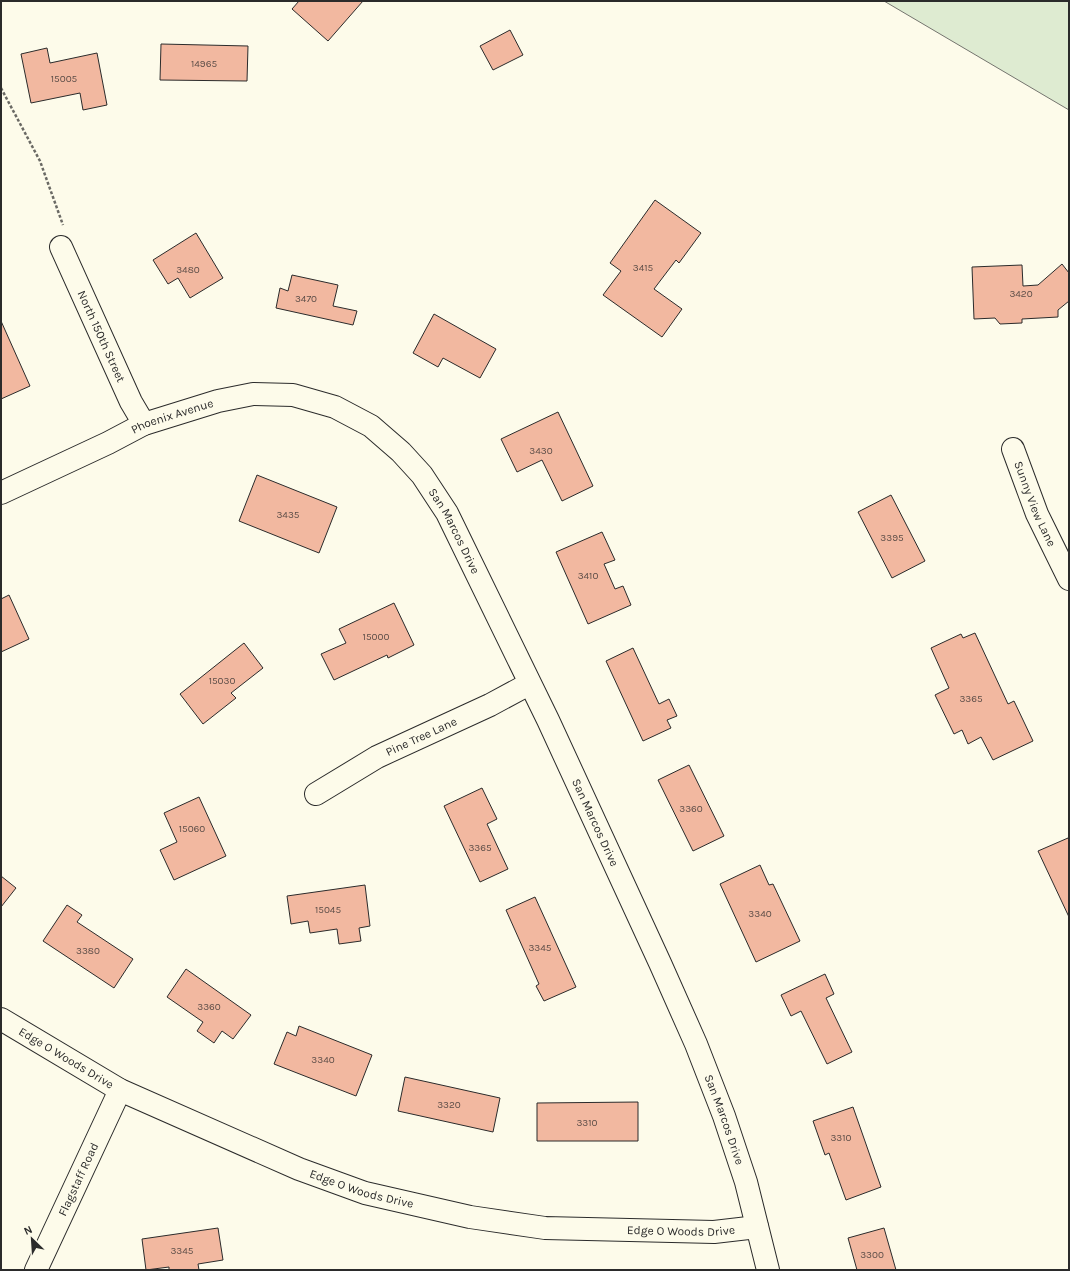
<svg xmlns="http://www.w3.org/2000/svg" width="1070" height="1271" font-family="Karla,sans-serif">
	<rect width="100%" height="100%" fill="#fdfbea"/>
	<path fill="#deebd1" stroke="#74746e" d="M884 1H1069V110Z"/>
	<path fill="#f2b8a0" stroke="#2b2b2b" d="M299 1H363L328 41 292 9Z
		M510 30 523 55 493 70 480 46Z
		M161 44 248 46 247 81 160 80Z
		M47 48 50 63 97 53 107 105 83 110 80 93 31 103 21 54Z
		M655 200 701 233 679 263 676 260 654 289 682 309 662 337 603 295 621 271 610 263Z
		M196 233 223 278 190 298 178 278 168 284 153 260Z
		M1062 264 1069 273V301L1058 310V317L1022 319V323L1000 324 995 318 974 319 972 267 1022 265 1023 286 1038 285Z
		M292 275 338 285 333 306 357 311 353 325 276 308 280 288 288 291Z
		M434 314 496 349 480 378 443 358 438 367 413 353Z
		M1 321 30 386 1 399Z
		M558 412 593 486 562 501 542 460 517 472 501 439Z
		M257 475 337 507 319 553 239 521Z
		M891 495 925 561 892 578 858 512Z
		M602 532 615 560 604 564 615 589 623 586 631 605 588 624 556 552Z
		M9 595 29 639 1 652V599Z
		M394 603 414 645 388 658 387 655 334 680 321 654 346 643 339 629Z
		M975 633 1008 704 1014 701 1033 741 993 760 981 737 968 744 962 730 954 734 935 695 949 688 931 648 961 634 963 638Z
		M244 643 263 668 231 693 236 698 203 724 180 694Z
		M633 648 659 704 669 699 677 716 667 720 671 728 643 741 606 661Z
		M689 765 724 836 693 851 658 780Z
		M482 788 497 819 487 824 508 869 480 882 444 806Z
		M199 797 226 856 174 880 160 850 177 842 164 813Z
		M1068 838 1069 840V917L1038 851Z
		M760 865 769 885 773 884 800 941 756 962 720 884Z
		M1 876 16 888 1 907Z
		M365 885 370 926 359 928 361 941 339 944 337 929 310 933 308 921 291 924 287 896Z
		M535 897 576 987 544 1001 536 986 539 984 506 910Z
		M67 905 82 915 77 922 133 959 114 988 43 941Z
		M186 969 251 1015 233 1039 222 1031 214 1043 197 1031 203 1022 167 997Z
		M825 974 834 994 826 998 852 1052 827 1064 801 1011 791 1016 781 995Z
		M299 1026 372 1055 356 1096 274 1064 287 1032 296 1036Z
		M405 1077 500 1098 493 1132 398 1111Z
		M638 1102V1141H537V1103Z
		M853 1107 881 1187 846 1200 829 1153 825 1155 813 1121Z
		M218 1228 223 1260 198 1264 199 1270H169V1267L146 1270 142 1239Z
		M884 1228 896 1270H857L848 1238Z"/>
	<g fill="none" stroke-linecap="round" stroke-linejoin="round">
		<defs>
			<g id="minor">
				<path id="s1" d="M61 247 131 402 144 424"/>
				<path id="s2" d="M1013 449 1037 514 1069 579"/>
				<path id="s3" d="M1 493 108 443 144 424 218 401 253 394 293 395 335 407 371 426 401 452 422 475 447 513 548 720 660 963 696 1044 724 1116 746 1182 768 1270"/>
				<path id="s4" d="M316 794 377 757 490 705 529 684"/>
				<path id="s5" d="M1 1019 120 1090 299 1169 365 1193 470 1217 545 1228 714 1232 757 1227"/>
				<path id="s6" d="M36 1270 120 1090"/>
			</g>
		</defs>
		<use href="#minor" stroke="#2b2b2b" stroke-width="24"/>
		<path stroke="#6a6964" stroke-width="2.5" stroke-dasharray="3 2" stroke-linecap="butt" d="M1 88 40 161 63 225"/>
		<use href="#minor" stroke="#fdfbea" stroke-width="22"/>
	</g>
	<g text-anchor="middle" stroke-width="3" stroke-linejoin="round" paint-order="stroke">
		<g font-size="10" fill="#5d4e48">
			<text x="204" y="67">14965</text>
			<text x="64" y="82">15005</text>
			<text x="643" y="271">3415</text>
			<text x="188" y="273">3480</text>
			<text x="1021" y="297">3420</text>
			<text x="306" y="302">3470</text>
			<text x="541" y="454">3430</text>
			<text x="288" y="518">3435</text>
			<text x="892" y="541">3395</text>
			<text x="588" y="579">3410</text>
			<text x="376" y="640">15000</text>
			<text x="222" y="684">15030</text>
			<text x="971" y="702">3365</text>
			<text x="691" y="812">3360</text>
			<text x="192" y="832">15060</text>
			<text x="480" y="851">3365</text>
			<text x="328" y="913">15045</text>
			<text x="760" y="917">3340</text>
			<text x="540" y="951">3345</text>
			<text x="88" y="954">3380</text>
			<text x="209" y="1010">3360</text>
			<text x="323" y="1063">3340</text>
			<text x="449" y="1108">3320</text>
			<text x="587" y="1126">3310</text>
			<text x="841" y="1141">3310</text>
			<text x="182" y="1254">3345</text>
			<text x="872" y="1258">3300</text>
		</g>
		<g font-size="12" fill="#2b2b2b" stroke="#fdfbea">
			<text dy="4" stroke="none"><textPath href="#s1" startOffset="98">North 150th Street</textPath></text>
			<text dy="4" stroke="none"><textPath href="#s3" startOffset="188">Phoenix Avenue</textPath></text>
			<text dy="4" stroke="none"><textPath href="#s2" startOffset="59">Sunny View Lane</textPath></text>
			<text dy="4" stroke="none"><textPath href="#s3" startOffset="532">San Marcos Drive</textPath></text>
			<text dy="4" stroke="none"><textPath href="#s4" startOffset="120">Pine Tree Lane</textPath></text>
			<text dy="4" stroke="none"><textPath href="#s3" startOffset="856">San Marcos Drive</textPath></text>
			<text dy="4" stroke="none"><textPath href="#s5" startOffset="76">Edge O Woods Drive</textPath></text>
			<text dy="4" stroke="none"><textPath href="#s3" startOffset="1180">San Marcos Drive</textPath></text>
			<text dy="4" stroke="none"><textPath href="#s6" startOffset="100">Flagstaff Road</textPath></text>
			<text dy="4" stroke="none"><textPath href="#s5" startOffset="400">Edge O Woods Drive</textPath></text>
			<text dy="4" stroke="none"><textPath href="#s5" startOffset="724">Edge O Woods Drive</textPath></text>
		</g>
	</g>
	<rect width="1070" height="1271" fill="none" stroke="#2b2b2b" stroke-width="4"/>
	<g transform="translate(32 1239) rotate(335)" stroke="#fdfbea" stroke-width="3" paint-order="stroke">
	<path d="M0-3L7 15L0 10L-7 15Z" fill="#2b2b2b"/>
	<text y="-6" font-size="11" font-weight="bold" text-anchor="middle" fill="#2b2b2b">N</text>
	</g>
</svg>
